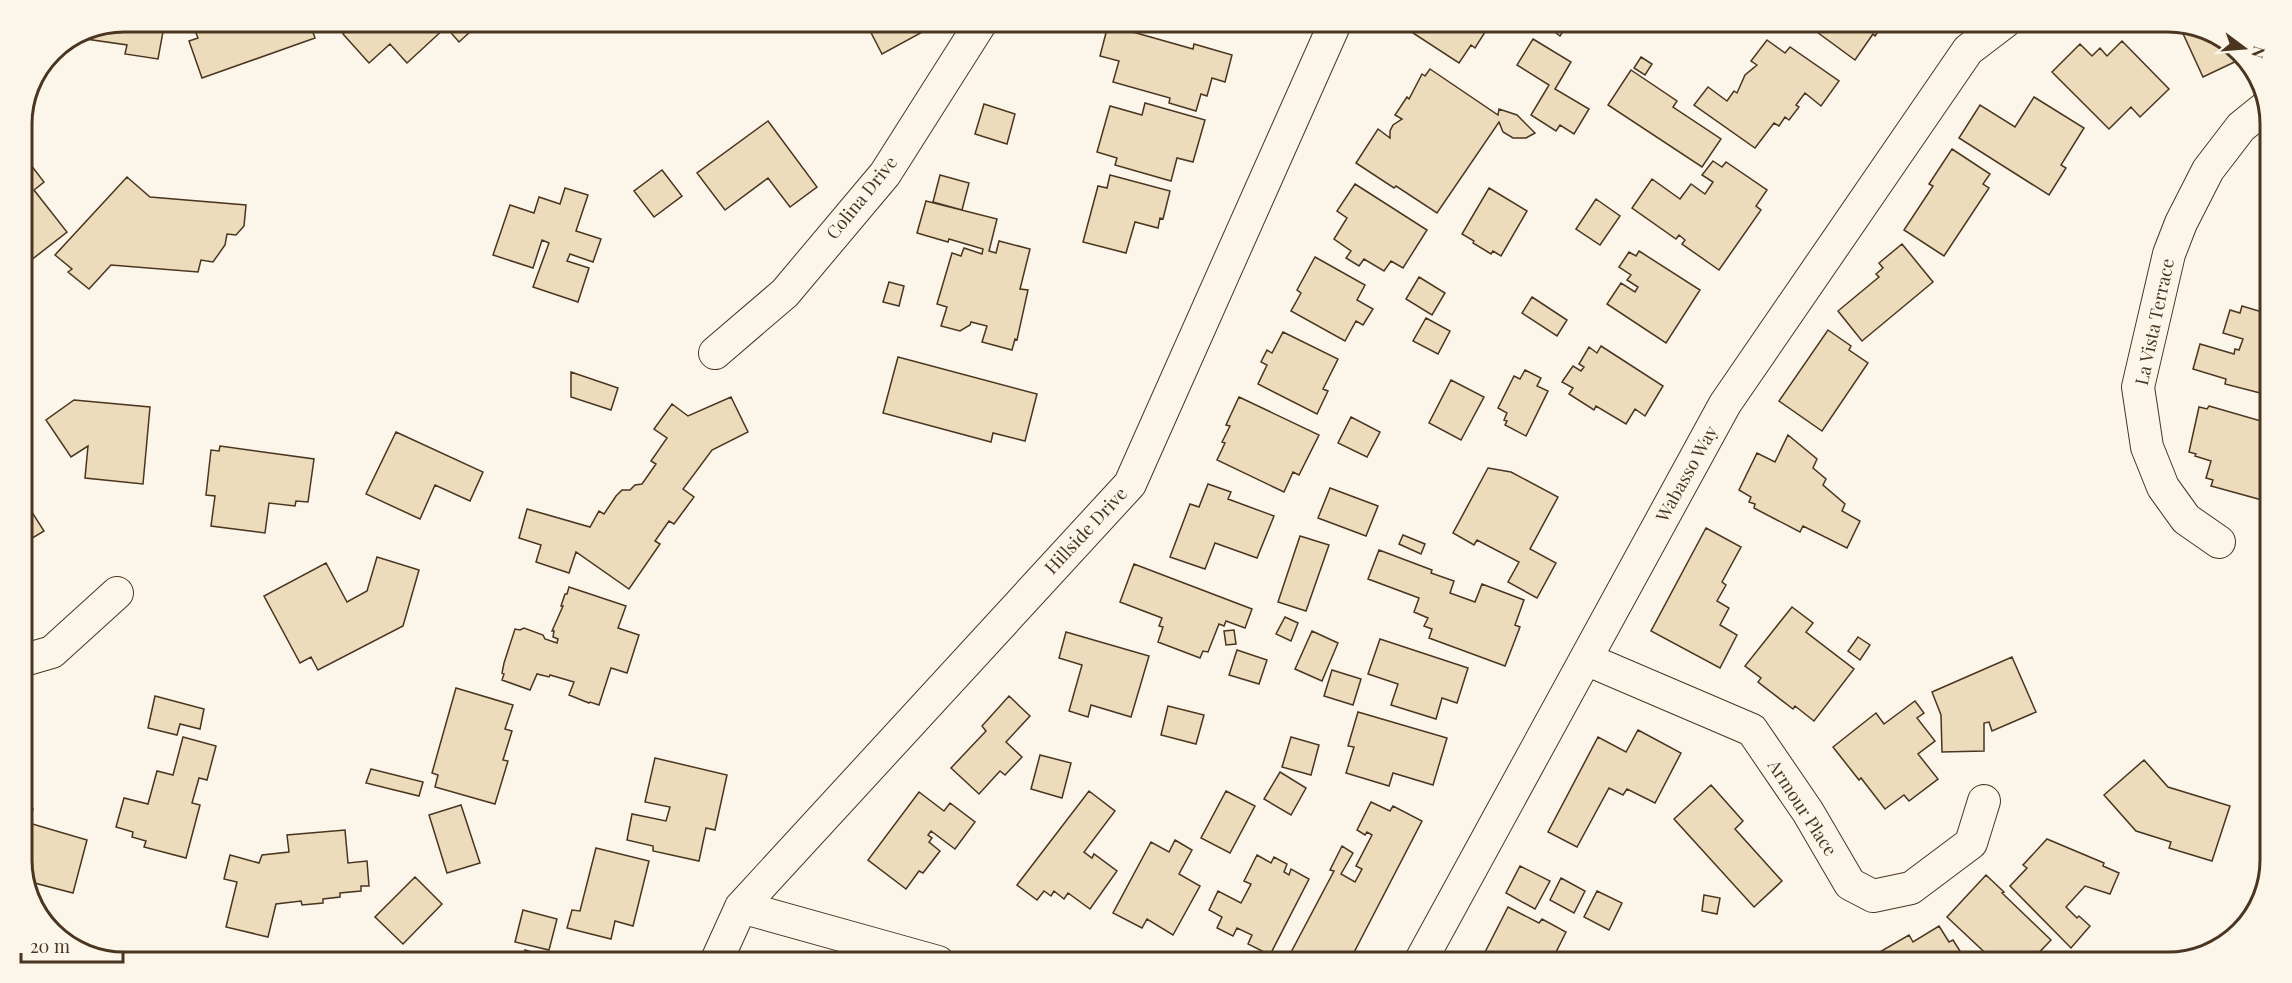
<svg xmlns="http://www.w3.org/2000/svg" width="2292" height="983" font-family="'Playfair Display',serif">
	<rect width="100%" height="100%" fill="#fbf6e9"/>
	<path fill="#dce7d0" stroke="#887966" stroke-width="1.5" d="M2244 922 2226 945 2176 960Z"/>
	<path fill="#ecdcbc" stroke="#4a3520" stroke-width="1.5" d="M124 21H165L158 59 125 54 127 45 72 37 85 29Z
		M191 21H309L315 38 202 78 189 41 198 38Z
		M356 21H355H482L459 42 446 27 407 63 390 44 369 63 343 34Z
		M865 21H938L939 23 882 54Z
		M1421 21H1499L1495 28 1490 24 1475 48 1471 45 1459 63 1413 33Z
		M1540 21H1570L1560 36Z
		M1802 21H1876L1882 26 1875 36 1873 34 1855 60Z
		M2186 24 2207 29 2243 58 2203 77 2180 27Z
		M1108 25 1193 49 1194 44 1232 55 1225 82 1212 78 1207 96 1201 94 1196 111 1169 103 1170 98 1113 82 1119 61 1100 56Z
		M1533 39 1571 62 1555 89 1589 109 1574 134 1560 125 1556 131 1531 115 1549 85 1517 65Z
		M1767 40 1785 53 1790 47 1839 81 1821 106 1805 93 1796 105 1799 107 1789 120 1785 117 1779 126 1774 123 1755 148 1694 105 1708 87 1727 101 1734 91 1737 93 1745 75 1757 65 1751 61Z
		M2122 41 2169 89 2140 117 2131 107 2109 129 2052 72 2080 44 2092 56 2100 48 2107 56Z
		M1641 57 1652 64 1645 75 1634 68Z
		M1430 69 1498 115 1499 109 1517 115 1535 133 1526 138H1513L1503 132 1499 122 1437 213 1396 186 1394 188 1356 163 1378 129 1390 138V131L1393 125 1402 119 1395 115 1407 97 1409 99 1422 74 1425 76Z
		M1631 70 1677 101 1673 107 1721 139 1702 167 1608 105Z
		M2034 97 2084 128 2061 165 2066 168 2049 195 1959 138 1980 105 2015 127Z
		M1145 103 1205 120 1193 162 1177 158 1171 181 1115 165 1117 158 1097 152 1110 106 1142 115Z
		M984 104 1015 114 1007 144 975 134Z
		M768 121 817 187 790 207 768 178 725 210 697 173Z
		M1952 149 1990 174 1983 184 1989 188 1944 256 1904 230 1933 186 1929 184Z
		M21 152 44 182 34 190 67 232 21 268Z
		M1713 161 1722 167 1726 162 1767 190 1756 206 1761 210 1719 270 1682 244 1685 240 1679 235 1676 239 1632 208 1652 179 1680 199 1691 184 1705 194 1713 182 1702 175Z
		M662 170 682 196 654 217 634 191Z
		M940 175 969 183 962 210 933 202Z
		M1110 175 1170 191 1163 219 1160 218 1158 228 1135 222 1126 253 1083 242 1098 186 1107 188Z
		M127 177 150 197 246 205 244 226 236 235 227 234 225 245 213 262 201 260 198 272 111 265 89 289 68 272 72 269 55 255Z
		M1355 184 1427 230 1403 268 1391 261 1384 271 1364 259 1359 266 1346 258 1351 251 1334 239 1347 218 1337 211Z
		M565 188 588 195 576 231 601 239 593 262 570 254 567 261 589 268 578 302 533 287 549 243 542 240 533 268 493 255 510 205 534 213 539 197 560 204Z
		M1489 188 1527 211 1501 256 1493 251 1491 254 1473 243 1474 241 1462 234Z
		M1596 199 1620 216 1600 245 1576 229Z
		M926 201 997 219 989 251 996 253 999 241 1030 249 1020 289 1028 290 1017 340 1015 339 1012 350 982 342 987 326 971 322 970 325 960 331 941 326 947 307 937 304 952 253 961 256 964 248 982 254 983 249 949 239 948 242 917 233Z
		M1902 244 1933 282 1862 341 1838 311 1879 277 1876 274 1883 268 1879 263Z
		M1639 251 1700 290 1666 343 1607 304 1621 283 1635 292 1638 287 1627 280 1631 275 1619 267 1629 252 1636 256Z
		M1315 257 1365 285 1357 300 1373 309 1363 325 1356 321 1345 341 1291 311 1301 293 1297 290Z
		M1419 277 1445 293 1432 315 1406 299Z
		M889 282 904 286 899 306 883 302Z
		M1532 297 1567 320 1557 336 1522 313Z
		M2242 306 2269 314 2268 395 2225 384 2226 379 2193 369 2200 344 2234 354 2235 349 2239 350 2243 339 2223 333 2230 310 2240 313Z
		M1426 318 1450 331 1438 354 1413 341Z
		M1828 330 1851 346 1849 350 1868 363 1822 431 1779 401Z
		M1283 332 1338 359 1323 389 1328 391 1317 414 1258 384 1267 365 1261 362 1267 350 1272 353Z
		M1601 346 1663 386 1645 416 1635 409 1626 424 1596 406 1594 410 1569 394 1573 388 1562 382 1573 366 1581 371 1584 367 1579 364 1589 347 1597 353Z
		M898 357 1037 394 1025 441 993 433 991 442 883 413Z
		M1525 370 1541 378 1537 386 1548 391 1526 436 1505 425 1507 421 1504 420 1507 413 1498 408 1514 376 1520 379Z
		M571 372 618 388 611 410 571 397Z
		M1451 380 1484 397 1461 440 1429 423Z
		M731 397 748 432 712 450 683 489 694 497 674 524 669 521 655 541 660 544 629 589 576 552 569 573 536 562 541 545 519 538 527 509 590 527 599 511 604 514 616 496 622 490H630L635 485 642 484 656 464 651 461 667 438 654 429 672 404 688 416Z
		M1239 397 1319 435 1299 475 1293 472 1284 492 1217 460 1225 443 1222 442 1230 426 1226 425Z
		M74 400 150 407 143 484 85 478 88 446 71 457 46 420Z
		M2209 406 2268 423 2267 482 2262 500 2211 486 2213 480 2206 478 2211 461 2195 456 2196 454 2189 452 2199 407 2207 409Z
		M1351 417 1380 432 1367 457 1338 443Z
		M396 432 483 472 470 501 435 485 420 519 366 494Z
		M1788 435 1817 459 1813 468 1826 479 1823 485 1845 504 1842 511 1860 521 1847 548 1803 526 1800 532 1754 508 1755 504 1749 502 1751 497 1739 490 1757 453 1775 462Z
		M220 446 314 459 308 502 296 501 295 506 269 503 265 533 211 526 215 496 206 495 211 450 219 451Z
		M1488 468 1511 472 1558 497 1530 549 1556 563 1537 598 1508 582 1519 562 1477 540 1474 545 1453 533Z
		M1208 484 1231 492 1228 499 1274 516 1257 558 1215 543 1205 569 1170 557 1190 504 1199 507Z
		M1330 488 1378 506 1366 536 1318 518Z
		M21 495 44 531 21 545Z
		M1706 528 1741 547 1722 582 1726 585 1717 601 1729 608 1720 625 1737 635 1720 668 1651 631Z
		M1403 535 1425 544 1421 554 1399 544Z
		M1300 536 1329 545 1306 611 1278 602Z
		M1379 550 1432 570 1431 573 1454 581 1450 593 1475 602 1482 584 1524 600 1515 625 1520 627 1505 666 1429 638 1432 629 1424 626 1428 618 1414 612 1419 598 1368 579Z
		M377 557 419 570 403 626 318 670 311 657 300 663 264 596 326 563 347 602 367 591Z
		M1134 564 1252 609 1245 628 1226 621 1224 626 1219 624 1208 652 1203 651 1200 658 1158 642 1163 627 1159 626 1162 618 1120 602Z
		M569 587 626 606 618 628 639 635 627 673 611 668 599 705 590 702 589 703 569 695 574 682 550 675 549 677 537 674 530 690 502 680 504 674 502 673 504 663 515 629 520 630 524 628 543 635 545 639 557 643 558 639 553 637 554 631H552L563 606H561L565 594H567Z
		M1792 607 1813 623 1806 632 1854 669 1814 721 1795 706 1793 709 1758 682 1761 678 1745 666Z
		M1285 617 1298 623 1291 641 1276 634Z
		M1234 630 1236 644 1226 645 1224 631Z
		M1312 631 1338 643 1322 681 1295 669Z
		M1066 632 1149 656 1131 717 1091 705 1088 717 1069 711 1082 665 1059 658Z
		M1858 637 1870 645 1860 660 1848 651Z
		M1380 639 1468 668 1457 703 1442 698 1436 719 1391 705 1398 684 1368 674Z
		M1237 650 1267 660 1259 684 1229 675Z
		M2012 657 2036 712 1992 731 1989 722 1984 723V751L1942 752 1941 715 1932 692Z
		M1332 670 1361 679 1353 705 1324 696Z
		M456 688 513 705 505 729 512 731 503 760 508 761 495 804 435 787 438 775 432 773Z
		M155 696 204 709 200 729 180 724 177 735 148 728Z
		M1009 696 1030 716 1006 742 1022 757 1005 775 1000 771 979 794 951 768 986 731 982 726Z
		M1915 701 1924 713 1917 718 1935 741 1918 754 1938 779 1909 801 1904 795 1885 809 1861 778 1859 780 1833 747 1876 713 1884 724Z
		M1168 706 1204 715 1196 744 1161 735Z
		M1358 712 1447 738 1433 785 1393 773 1389 786 1346 773 1354 747 1348 746Z
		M1638 730 1681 753 1655 803 1627 789 1623 795 1609 788 1577 847 1548 832 1598 737 1626 752Z
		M183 737 216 746 207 780 199 778 192 803 200 805 186 858 144 847 146 841 132 837 133 832 116 827 124 798 148 804 157 771 173 775Z
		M1291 737 1319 745 1311 775 1282 767Z
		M1040 755 1071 763 1062 798 1031 789Z
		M655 758 727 775 715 830 706 828 699 861 653 851V846L627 840 632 814 666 821 670 807 645 802Z
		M2144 760 2168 787 2230 806 2212 861 2169 848 2171 842 2136 831 2104 795Z
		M371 769 423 782 419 796 366 783Z
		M1280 772 1306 788 1291 815 1264 799Z
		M1711 785 1743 821 1735 829 1782 881 1754 907 1674 819Z
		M1089 791 1115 811 1084 852 1092 858 1094 854 1117 871 1090 909 1068 893 1064 899 1054 891 1051 896 1044 891 1037 900 1017 885Z
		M1226 791 1255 806 1230 853 1201 838Z
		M919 792 944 811 950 803 975 822 955 849 931 831 928 835 932 838 929 842 940 851 923 873 919 871 906 889 868 860Z
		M1371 802 1390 811 1393 806 1422 821 1349 962H1326L1312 954 1308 962H1296L1288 958 1334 871 1330 870 1342 846 1353 853 1341 874 1355 882 1362 869 1356 866 1372 835 1367 832 1365 835 1357 830Z
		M461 805 480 863 447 873 429 815Z
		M21 806 33 809 29 823 87 840 73 893 27 881 21 867Z
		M345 830 348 863 367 861 369 886H361V891L340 893V897L323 899V903L302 905 301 901 276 904 268 937 226 927 237 882 224 879 230 855 259 863 262 855 289 852 287 835Z
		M2047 839 2104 863 2103 866 2119 873 2110 894 2085 886 2066 907 2077 918 2079 916 2090 926 2071 948 2010 886 2027 868 2023 865Z
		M1175 840 1192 850 1179 874 1200 886 1173 935 1147 919 1142 928 1113 913 1151 842 1169 852Z
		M596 848 649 861 633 926 615 921 611 939 567 928 572 910 580 911Z
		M1257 855 1271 863 1274 857 1287 864 1284 872 1289 875 1291 869 1309 879 1270 955 1248 944 1252 935 1237 928 1233 936 1217 928 1222 917 1209 910 1218 891 1241 903 1251 884 1244 881Z
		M1520 866 1550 881 1535 909 1506 893Z
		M1986 875 2004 892 2002 893 2051 940 2030 962H1995L1947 917Z
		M415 877 442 904 403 944 375 917Z
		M1561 878 1585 891 1574 913 1550 900Z
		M1597 891 1622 903 1609 930 1584 917Z
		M1704 895 1720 898 1717 914 1702 911Z
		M1508 907 1539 923 1542 919 1566 932 1551 962H1480Z
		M523 910 557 919 549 950 515 942Z
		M1939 926 1949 942 1953 940 1967 962H1884L1878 953 1909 935 1913 942Z
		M525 950 566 962H521Z"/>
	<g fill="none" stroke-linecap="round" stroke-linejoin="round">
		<defs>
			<path id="minor" d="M715 353 785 293 885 174 982 21
				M2219 542 2186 519 2163 487 2147 447 2138 387 2169 254 2181 223 2208 170 2241 127 2267 106
				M1586 659 1752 730 1808 812 1850 884 1873 896 1911 888 1971 843 1984 801
				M21 661 52 652 117 593
				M741 907 938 962
				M716 962 741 907 1130 484 1336 21
				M1420 962 1725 404 1968 50 2006 21"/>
		</defs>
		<use href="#minor" stroke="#4a3520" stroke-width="34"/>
		<use href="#minor" stroke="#fbf6e9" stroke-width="32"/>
	</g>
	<g text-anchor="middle" stroke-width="4.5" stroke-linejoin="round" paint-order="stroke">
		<g font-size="18" fill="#4a3520" stroke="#fbf6e9">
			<text transform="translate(862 198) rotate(-51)" y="6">Colina Drive</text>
			<text transform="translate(2155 322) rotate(-78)" y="6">La Vista Terrace</text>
			<text transform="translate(1687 474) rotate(-61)" y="6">Wabasso Way</text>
			<text transform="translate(1086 531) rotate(-47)" y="6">Hillside Drive</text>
			<text transform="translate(1802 808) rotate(57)" y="6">Armour Place</text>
		</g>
	</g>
	<path d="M0 0H2292V983H0ZM124 32H2168A92 92 0 0 1 2260 124V860A92 92 0 0 1 2168 952H124A92 92 0 0 1 32 860V124A92 92 0 0 1 124 32Z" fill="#fbf6e9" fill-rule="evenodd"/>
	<path fill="none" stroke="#4a3520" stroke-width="3" d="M124 32H2168A92 92 0 0 1 2260 124V860A92 92 0 0 1 2168 952H124A92 92 0 0 1 32 860V124A92 92 0 0 1 124 32Z"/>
	<g transform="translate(2244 48) rotate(106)" stroke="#fbf6e9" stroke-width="4.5" paint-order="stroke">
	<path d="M0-4.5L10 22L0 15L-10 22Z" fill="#4a3520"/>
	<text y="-9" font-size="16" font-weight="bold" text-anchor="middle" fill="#4a3520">N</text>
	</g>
	<path d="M21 953v9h102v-9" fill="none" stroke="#4a3520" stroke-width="3"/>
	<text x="30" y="953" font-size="18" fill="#4a3520" stroke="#fbf6e9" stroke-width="4.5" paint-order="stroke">20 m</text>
</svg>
